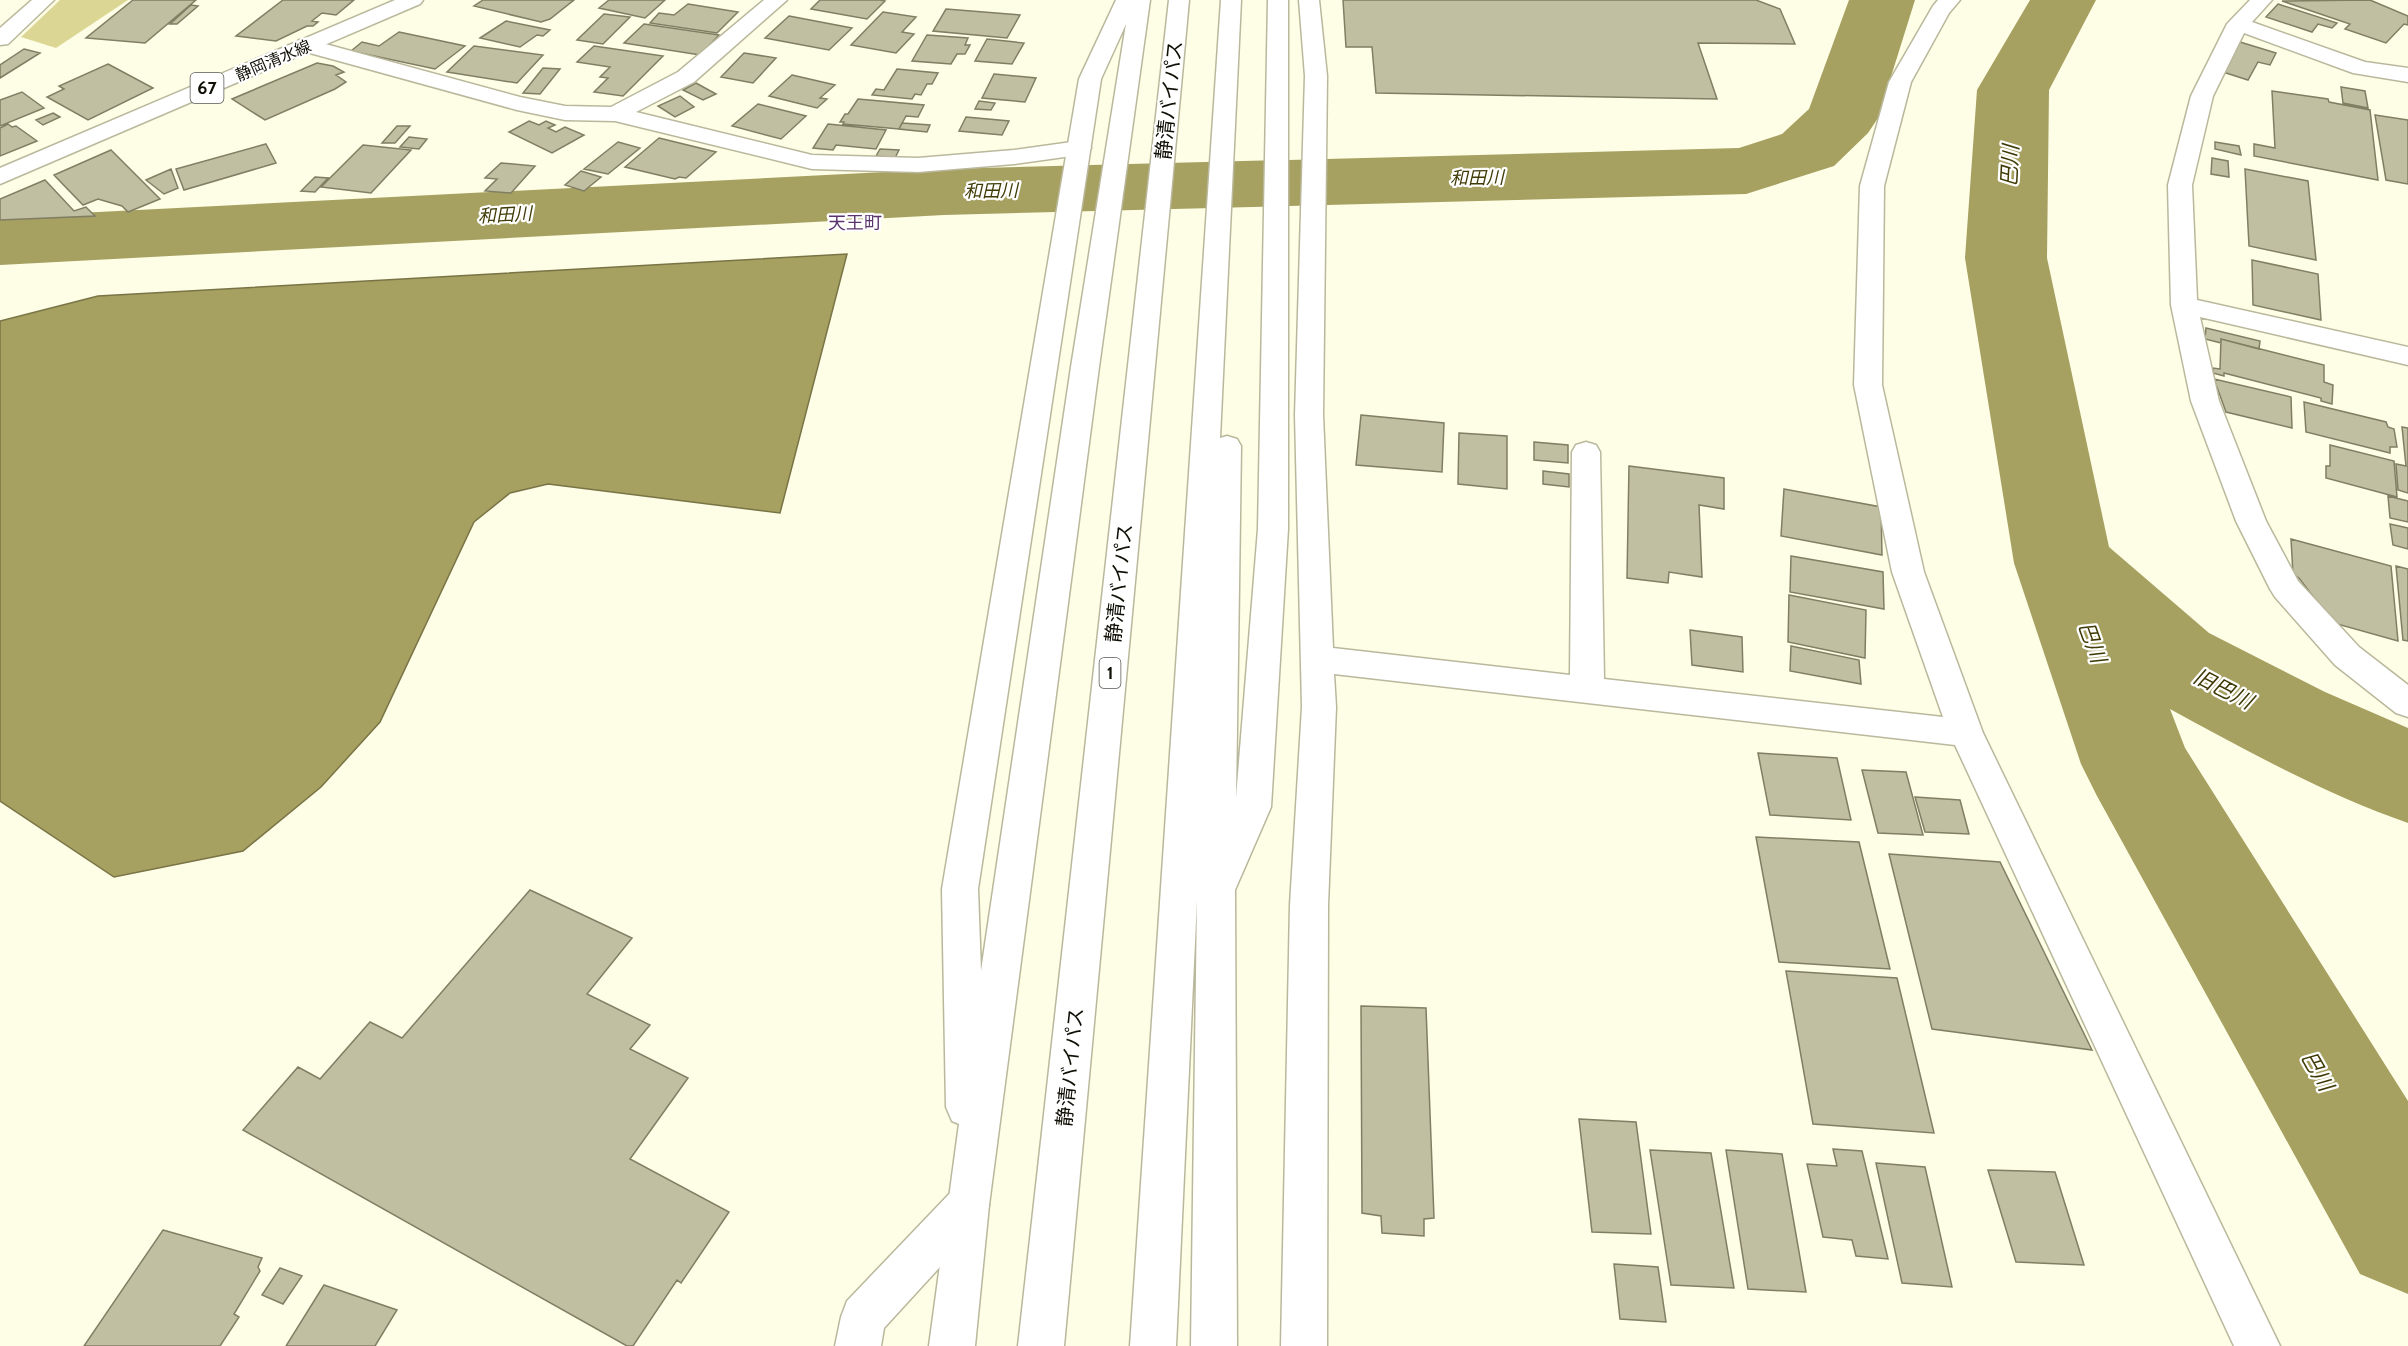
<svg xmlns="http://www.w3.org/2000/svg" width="2408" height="1346" font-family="Cabin,'Noto Sans JP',sans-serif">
	<rect width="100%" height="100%" fill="#fefde5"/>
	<path fill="#dcd695" d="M60 0H128L56 48 21 37Z"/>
	<path fill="#a6a061" stroke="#797446" stroke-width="1.5" d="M847 254 780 513 548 484 510 493 474 522 380 722 321 787 243 851 114 877 0 801V321L98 296Z"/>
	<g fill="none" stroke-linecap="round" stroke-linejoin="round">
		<path fill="#a6a061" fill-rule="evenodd" d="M1849 0H1915L1878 118 1868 133 1834 166 1746 194 944 215 0 265V217L944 169 1739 148 1782 134 1809 109Z
			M2030 0H2096L2049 90 2047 258 2109 547 2209 633 2325 692 2408 728V823C2325 794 2247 751 2170 709L2185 748 2408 1101V1294L2360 1274 2097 796 2081 764 2014 563 1965 258 1977 90Z"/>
	</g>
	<path fill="#c1bfa2" stroke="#807e63" stroke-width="1.5" d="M133 0H196L145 43 86 38Z
		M283 0H354L336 15 322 13 312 21 318 22 313 26H307L276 41 236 36Z
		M483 0H574L550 19 541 22 474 6Z
		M609 0H665L645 18 599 8Z
		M820 0H880L885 1 867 19 811 9Z
		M1343 0H1756L1780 9 1795 44 1698 43 1717 99 1376 93 1372 47H1346Z
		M2370 0 2408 16V25L2404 24 2386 43 2345 29 2350 24 2282 1Z
		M688 4 738 12 717 33 650 23 659 13 674 15Z
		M2278 4 2337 23 2332 28 2318 24 2312 32 2266 17Z
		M191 5 198 6 177 24H170Z
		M946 9 1020 15 1007 38 933 31Z
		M883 12 916 17 902 32 914 34 896 53 851 45Z
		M604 14 630 17 603 44 577 40Z
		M789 16 852 28 829 50 765 38Z
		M506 21 550 30 543 36 537 35 520 47 480 38Z
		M644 24 719 35 700 55 624 43Z
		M399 32 465 46 435 69 351 51 362 42 379 46Z
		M927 35 968 38 965 45H970L965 54H957L951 64 912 61Z
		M987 39 1024 43 1012 64 975 61Z
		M2240 42 2276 53 2270 65 2258 62 2248 80 2223 72Z
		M474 46 543 55 517 83 447 72Z
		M594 46 663 56 623 96 594 92 608 78 600 77 610 67 577 62Z
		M24 49 40 53 0 78V65Z
		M744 53 776 58 753 83 721 77Z
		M317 63 333 66 344 72 336 75 346 82 335 89 265 120 232 99Z
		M108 64 153 88 88 120 47 97 64 89 59 86Z
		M543 68 560 69 540 94 523 93Z
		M897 69 938 73 932 84H927L921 95 915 94 912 99 872 95 876 89 884 90Z
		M994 74 1036 78 1025 102 982 98Z
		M792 75 835 85 820 98 827 99 817 108 769 96Z
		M696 83 716 94 703 100 683 90Z
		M2341 87 2365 91 2368 108 2343 103Z
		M2272 91 2328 99 2329 102 2370 110 2378 180 2254 156V144L2275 148Z
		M22 92 44 108 0 126V100Z
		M680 96 694 107 675 117 658 106Z
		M858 99 924 105 918 117 906 116 899 129 843 124 844 122H840L845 114H848Z
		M979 101 995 103 991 110 975 109Z
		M758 104 806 116 781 139 732 126Z
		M53 113 60 117 43 125 36 120Z
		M2375 115 2408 120V184L2386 180Z
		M966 117 1009 121 1002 135 959 131Z
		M529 121 539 125 546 121 555 125 548 128 556 132 565 127 584 135 552 153 509 132Z
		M902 123 930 125 927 132 899 129Z
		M8 124 12 127 16 126 37 141 0 156V128Z
		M828 124 886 130 876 149 836 145 833 150 813 148Z
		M397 126H410L395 143H382Z
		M409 137 427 139 419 149 400 147Z
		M659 138 716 152 686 178 679 177 675 179 625 167Z
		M618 142 640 148 608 174 584 169Z
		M2215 142 2239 146 2241 155 2215 149Z
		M266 144 276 163 184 190 176 169Z
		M363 145 411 150 371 193 321 187Z
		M880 149 899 150 895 158 876 156Z
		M111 150 160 199 128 212 122 206 98 199 83 205 54 175Z
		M2212 158 2228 161 2229 177 2211 174Z
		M501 163 535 166 511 193 485 191 497 179 485 178Z
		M171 169 178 188 164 194 146 180Z
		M2245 169 2308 181 2316 260 2249 246Z
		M581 171 601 177 584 191 565 185Z
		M315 177 328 178 315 192 301 191Z
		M45 180 74 211 86 207 95 216 0 220V199Z
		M2252 260 2318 274 2321 320 2253 305Z
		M2206 328 2260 341 2259 349 2221 339V343L2205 339Z
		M2221 339 2324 365V382L2333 385 2332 404 2321 401V398L2224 373V376L2213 373V368L2220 369Z
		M2214 379 2291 397 2292 428 2226 412Z
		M2304 402 2386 422 2388 427 2394 429 2397 447H2390V453L2306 432Z
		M1361 415 1444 423 1442 472 1356 465Z
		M2402 427 2408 428V493L2398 490 2396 464 2406 466Z
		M1459 433 1507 436V489L1458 484Z
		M1534 442 1568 445V463L1534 460Z
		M2330 445 2394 461 2397 497 2326 478V466H2330Z
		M1629 466 1724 478V509L1699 505 1702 577 1669 572 1668 583 1627 578Z
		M1543 471 1569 474V487L1543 484Z
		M1784 489 1881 507 1882 555 1781 536Z
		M2388 496 2408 501V522L2390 518Z
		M2390 524 2408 528V549L2393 545Z
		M2291 539 2391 566 2398 641 2330 622 2328 616 2299 578 2293 574Z
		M1791 556 1883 572 1884 609 1790 592Z
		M2396 566 2408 569V641L2403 640Z
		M1789 595 1866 610 1865 658 1788 642Z
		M1690 630 1742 637 1743 672 1692 665Z
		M1791 646 1859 660 1861 684 1790 671Z
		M1758 753 1837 758 1851 820 1770 815Z
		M1862 770 1906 772 1923 835 1878 833Z
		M1915 797 1960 800 1969 834 1925 832Z
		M1756 837 1859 842 1890 969 1779 962Z
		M1889 854 2000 862 2092 1050 1932 1029Z
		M530 890 632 938 587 994 650 1025 630 1049 688 1078 630 1159 729 1212 681 1283 677 1280 633 1346H627L243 1130 298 1067 320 1079 370 1022 402 1038Z
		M1786 971 1897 978 1934 1133 1813 1124Z
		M1361 1006 1426 1008 1434 1218 1424 1219V1236L1382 1233 1381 1216 1362 1213Z
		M1579 1119 1636 1122 1651 1234 1592 1232Z
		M1833 1149 1862 1151 1888 1259 1856 1256 1852 1240 1823 1237 1807 1164 1837 1166Z
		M1650 1150 1711 1153 1734 1288 1671 1285Z
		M1726 1150 1782 1154 1806 1292 1748 1289Z
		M1876 1163 1925 1167 1952 1287 1902 1283Z
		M1988 1170 2055 1172 2084 1265 2016 1262Z
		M163 1230 262 1258 258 1267 260 1271 234 1314 239 1317 220 1346H84Z
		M1614 1264 1658 1267 1666 1322 1620 1319Z
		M280 1268 302 1276 283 1304 262 1295Z
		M324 1285 397 1310 375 1346H286Z"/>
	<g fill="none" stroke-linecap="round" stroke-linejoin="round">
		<defs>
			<path id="street" d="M32 0H54L8 44 0 45V28Z
				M764 0H787L694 82 636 112 812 155 918 158 1014 150 1079 141 1087 143 1091 148 1087 153 1079 155 1014 164 918 172 812 169 615 121 565 120 517 110 299 50 296 45 299 40 307 39 520 97 565 106 611 107 678 72Z
				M1299 0H1319L1327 76 1323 415 1333 648 1570 675 1572 452 1576 445 1586 442 1596 445 1600 452 1604 679 1943 717 1892 572 1854 385 1860 186 1889 82 1933 6 1938 0H1960L1949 13 1911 82 1884 186 1882 385 1924 572 1983 733 2280 1346H2234L1955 745 1334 674 1336 707 1328 905 1327 1346H1281L1290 905 1302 707 1295 415 1305 76Z
				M2250 0H2272L2252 22 2365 62 2408 68V82L2353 73 2244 33 2213 96 2192 185 2197 300 2408 347V365L2200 317 2219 401 2266 521 2298 581 2359 647 2408 685V717L2396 713 2335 665 2275 597 2270 589 2236 521 2191 401 2171 305 2168 185 2191 96 2227 24Z
				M968 1184 983 1190 989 1205 983 1220 884 1328 881 1346H835L841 1317 847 1301 953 1190Z"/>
			<path id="primary" d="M395 0H423L420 4 0 184V168Z"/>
			<path id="highway" d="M1116 0H1150L1099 367 989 1205 975 1346H929L959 1124 952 1121 946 1107 942 889 1079 79ZM1126 24 1071 367 981 971 978 889 1101 79Z
				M1169 0H1189L1064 1346H1018Z
				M1221 0H1241L1220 438 1227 436 1237 439 1241 446 1236 798 1258 529 1268 0H1288V529L1271 807 1235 890 1237 1346H1191L1197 900 1176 1346H1130Z"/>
		</defs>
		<use href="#street" stroke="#bab89c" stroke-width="3"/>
		<use href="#primary" stroke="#bab89c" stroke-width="3"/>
		<use href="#highway" stroke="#bab89c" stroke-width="3"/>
		<use href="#street" fill="#fff" fill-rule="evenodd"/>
		<use href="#primary" fill="#fff" fill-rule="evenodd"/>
		<use href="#highway" fill="#fff" fill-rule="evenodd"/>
	</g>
	<g text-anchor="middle" stroke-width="4.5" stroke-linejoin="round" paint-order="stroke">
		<g font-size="16" fill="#100f06" stroke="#fff">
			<text transform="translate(273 60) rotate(-23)" y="6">静岡清水線</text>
		</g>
		<g fill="#fff" stroke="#585751" stroke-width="1.5">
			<rect x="190.5" y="73" width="33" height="30" rx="4.5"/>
			<rect x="1099.5" y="658" width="21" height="30" rx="4.5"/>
		</g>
		<g font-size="18" font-weight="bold" fill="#100f06">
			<text x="207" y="94">67</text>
			<text x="1110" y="679">1</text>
		</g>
		<g font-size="18" font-style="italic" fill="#403b06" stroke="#fff">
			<text transform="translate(1477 178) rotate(-1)" y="6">和田川</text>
			<text transform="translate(991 191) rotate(-1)" y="6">和田川</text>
			<text transform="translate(505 215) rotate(-3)" y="6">和田川</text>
		</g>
		<g font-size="18" fill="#5a346c" stroke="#fff">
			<text x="855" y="229">天王町</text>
		</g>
		<g font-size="20" fill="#100f06" stroke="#fff">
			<text transform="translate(1169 100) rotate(-84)" y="7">静清バイパス</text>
			<text transform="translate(1119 583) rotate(-84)" y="7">静清バイパス</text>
			<text transform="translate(1070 1067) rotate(-84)" y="7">静清バイパス</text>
		</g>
		<g font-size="21" font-style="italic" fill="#403b06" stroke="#fff">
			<text transform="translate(2010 166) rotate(-87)" y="7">巴川</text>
			<text transform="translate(2092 642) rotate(70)" y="7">巴川</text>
			<text transform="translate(2223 689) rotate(27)" y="7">旧巴川</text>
			<text transform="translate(2317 1071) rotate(60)" y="7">巴川</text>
		</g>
	</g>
</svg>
